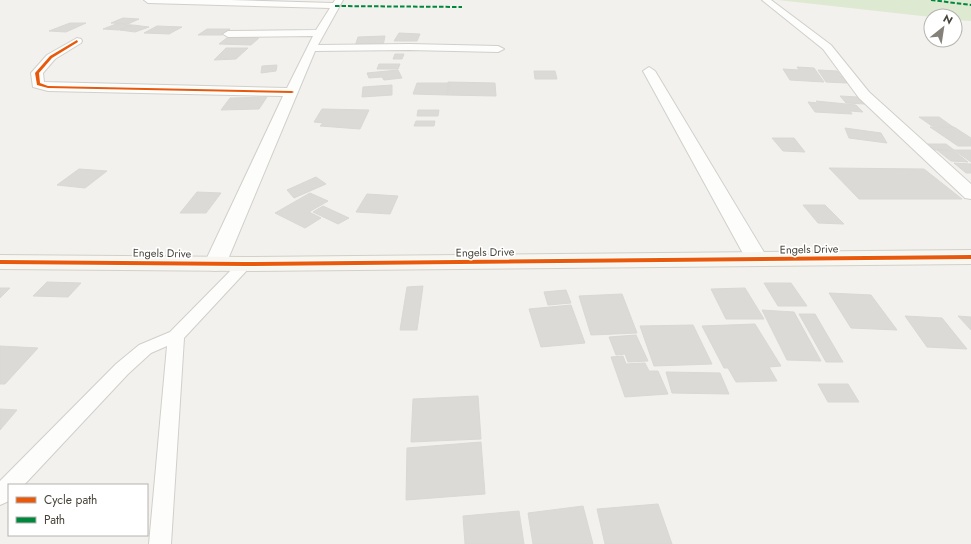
<svg xmlns="http://www.w3.org/2000/svg" width="971" height="544" font-family="Jost,sans-serif">
	<rect width="100%" height="100%" fill="#f2f1ee"/>
	<path fill="#dee9d1" d="M778 0H971V21L955 20V16L931 17Z"/>
	<path fill="#dbdad6" stroke="#dad8d4" d="M123 18 139 19 128 24 111 23Z
		M70 23H86L66 32 49 31Z
		M116 24 132 25 119 30 103 29Z
		M133 25 149 27 135 32 120 30Z
		M157 26 182 27 169 34 144 33Z
		M207 29H230L222 35H198Z
		M399 33 420 34 417 41H394Z
		M385 36 383 46H355L358 37Z
		M228 37 259 38 251 45 219 44Z
		M226 48H248L236 59 214 60Z
		M395 54H404L402 59H393Z
		M379 64H400L398 69H377Z
		M277 65 276 71 261 73 262 66Z
		M797 67 814 68 824 82 790 80 783 69 799 70Z
		M398 70 402 78 384 80 382 77 369 78 367 73Z
		M818 70 837 71 847 83 826 82Z
		M534 71H555L557 79H535Z
		M448 82 495 83 496 96 447 95Z
		M417 83H450L447 95 413 94Z
		M392 85V95L362 97 363 87Z
		M840 96 858 97 865 104 846 103Z
		M267 97 259 109 221 110 230 98Z
		M816 101 856 105 863 112 850 111 852 114 815 112 808 102 818 103Z
		M322 109 369 110 360 129 320 126 323 123 314 122Z
		M418 110H439L438 116H417Z
		M919 117H939L953 127 932 126Z
		M416 121H435L434 126H414Z
		M930 127H954L971 138V146H958Z
		M845 128 881 133 887 143 849 138Z
		M772 138H794L805 152 783 151Z
		M923 144H946L954 150H930Z
		M937 150 954 151 968 162 951 161Z
		M954 150H971V162Z
		M954 163 971 164V173H966Z
		M829 168 924 169 962 199H859Z
		M79 169 107 171 85 188 57 185Z
		M316 177 326 184 294 198 287 190Z
		M197 192 221 193 206 213H180Z
		M310 193 328 201 309 212 321 218 305 228 275 213Z
		M367 194 398 196 390 214 356 212Z
		M803 205H825L844 224 818 223Z
		M323 206 349 218 338 224 313 212Z
		M47 282 81 283 68 297 33 296Z
		M764 283H791L807 306H778Z
		M423 286 417 330H400L407 287Z
		M0 288H10L0 298Z
		M745 288 764 319H726L711 289Z
		M566 290 571 303 548 305 544 292Z
		M829 293 871 295 897 330 851 328Z
		M622 294 637 333 591 335 579 296Z
		M571 305 585 343 541 347 529 309Z
		M762 310 794 312 821 361 787 360Z
		M799 314H815L843 362H826Z
		M905 316 942 318 967 349 927 347Z
		M958 316 971 317V330Z
		M755 324 781 366 769 367 777 381 736 382 728 368H724L702 326Z
		M693 325 712 364 654 366 640 326Z
		M636 335 648 361 628 362 625 354 616 355 609 337Z
		M0 346 38 348 5 384H0Z
		M623 356 626 364 645 363 649 371H658L668 394 625 397 611 357Z
		M666 372 720 373 729 394 672 393Z
		M818 384H848L859 402H828Z
		M478 396 481 439 411 442 413 399Z
		M0 409 17 410 0 430Z
		M481 442 485 494 406 500 407 448Z
		M658 504 672 544H605L597 509Z
		M583 506 593 544H533L528 513Z
		M519 511 524 544H465L463 516Z"/>
	<g fill="none" stroke-linecap="round" stroke-linejoin="round">
		<defs>
			<path id="lane" d="M245 260 250 261 252 264 250 267 184 338 171 544H149L167 346 151 353 128 374 24 485H9V501L0 505V481L116 364 139 345 170 332 240 261Z"/>
			<path id="street" d="M144 0H230L333 3 335 0H343L318 45 409 44 498 46 504 49 498 52 409 50 315 51 226 264 223 269 215 271 207 269 204 264 283 96 48 91 33 87 31 73 47 55 77 38 81 39 82 41 81 43 55 59 43 73 44 82 287 88 313 36 228 37 223 34 228 31 316 30 330 8 148 3Z
				M762 0H771L831 45 869 92 971 184V199L965 198 859 98 823 49Z
				M649 67 655 71 768 259 765 264 757 266 749 264 746 259 643 71Z"/>
			<path id="secondary" d="M971 250V264L245 271 0 269V255L245 257Z"/>
		</defs>
		<use href="#lane" stroke="#d0cfcb" stroke-width="2"/>
		<use href="#street" stroke="#d0cfcb" stroke-width="2"/>
		<use href="#secondary" stroke="#d2d0c7" stroke-width="2"/>
		<use href="#lane" fill="#fdfdfc" fill-rule="evenodd"/>
		<use href="#street" fill="#fdfdfc" fill-rule="evenodd"/>
		<use href="#secondary" fill="#f7f6f1" fill-rule="evenodd"/>
		<path stroke="#00873e" stroke-width="2" stroke-dasharray="4.5 2" stroke-linecap="butt" d="M931 0 971 5
			M335 6 462 7"/>
		<defs>
			<path id="cycleway" d="M77 40 78 42 52 58 39 73 40 83 48 86 292 91 294 92 292 93 48 88 37 85 35 73 50 56Z
				M971 255V259L245 266 0 264V260L245 262Z"/>
		</defs>
		<use href="#cycleway" stroke="#fff" stroke-width="2"/>
		<use href="#cycleway" fill="#e8590c" fill-rule="evenodd"/>
	</g>
	<g text-anchor="middle" stroke-width="3.5" stroke-linejoin="round" paint-order="stroke">
		<g font-size="11" fill="#48443a" stroke="#fff">
			<text transform="translate(809 249) rotate(-1)" y="4">Engels Drive</text>
			<text transform="translate(485 252) rotate(-1)" y="4">Engels Drive</text>
			<text transform="translate(162 253) rotate(1)" y="4">Engels Drive</text>
		</g>
	</g>
	<rect x="8" y="484" width="140" height="52" fill="#ffffff" stroke="#b6b4b0"/>
	<rect x="16" y="497" width="20" height="6" fill="#e8590c" stroke="#b6b4b0"/>
	<text x="44" y="504" font-size="12" fill="#48443a">Cycle path</text>
	<rect x="16" y="517" width="20" height="6" fill="#00873e" stroke="#b6b4b0"/>
	<text x="44" y="524" font-size="12" fill="#48443a">Path</text>
	<g transform="translate(943 28) rotate(30)"><circle r="19" fill="#ffffff" stroke="#b6b4b0"/>
	<path d="M0-3L7 15L0 10L-7 15Z" fill="#848179"/>
	<text y="-6" font-size="11" font-weight="bold" text-anchor="middle" fill="#48443a">N</text>
	</g>
</svg>
